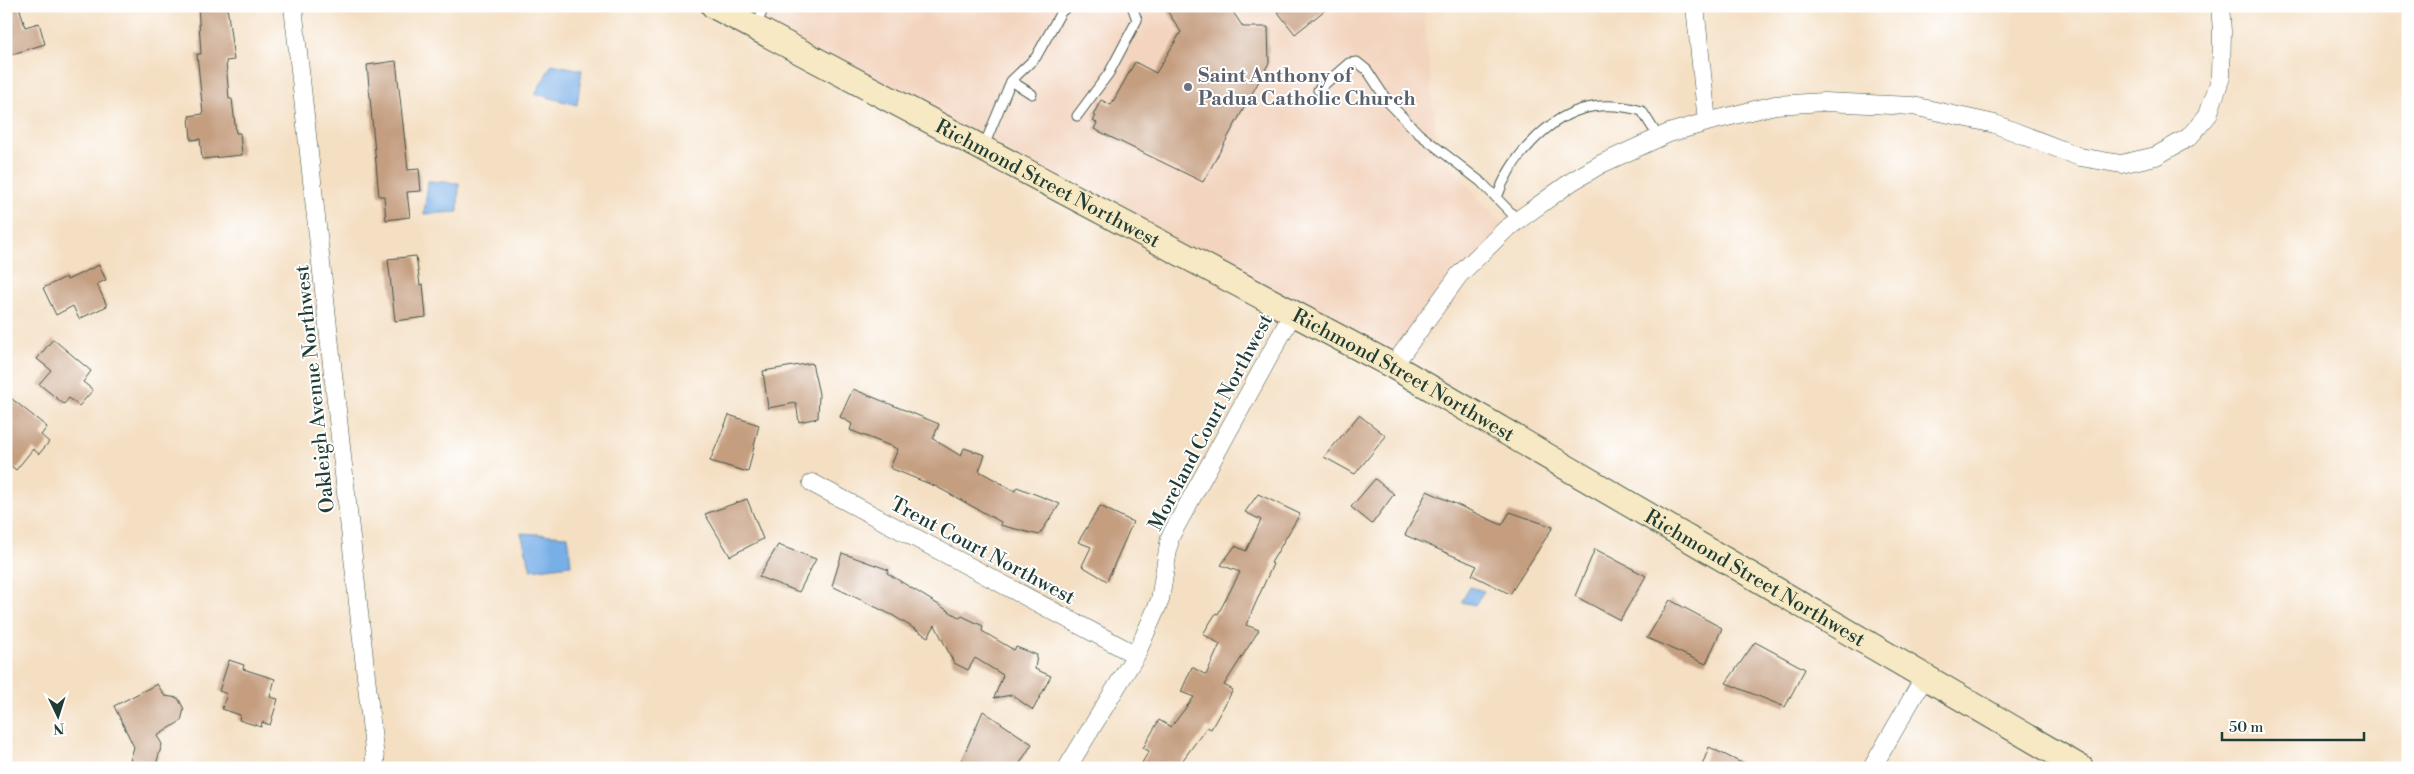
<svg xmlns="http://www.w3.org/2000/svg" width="2414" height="774" font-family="'Libre Bodoni',serif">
	<rect width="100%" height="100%" fill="#fff"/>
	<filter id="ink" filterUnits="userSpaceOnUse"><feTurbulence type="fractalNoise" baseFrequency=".02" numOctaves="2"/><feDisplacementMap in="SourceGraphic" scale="10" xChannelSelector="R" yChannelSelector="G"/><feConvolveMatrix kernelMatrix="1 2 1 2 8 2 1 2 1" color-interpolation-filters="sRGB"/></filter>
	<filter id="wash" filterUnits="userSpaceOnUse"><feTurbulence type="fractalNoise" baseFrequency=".0096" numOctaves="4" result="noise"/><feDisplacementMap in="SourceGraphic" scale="20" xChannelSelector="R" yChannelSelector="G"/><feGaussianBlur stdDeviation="1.12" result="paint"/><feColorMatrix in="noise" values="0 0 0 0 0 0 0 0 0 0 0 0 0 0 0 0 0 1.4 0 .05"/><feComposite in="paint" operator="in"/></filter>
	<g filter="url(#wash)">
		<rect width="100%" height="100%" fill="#f4dfc3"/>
		<path fill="#f3d4be" d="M713 6H1423L1438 152 1506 229 1393 366Z"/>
		<path fill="#78afe7" stroke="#4c768e" d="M552 64 582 70 577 105 535 94Z
			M428 181 459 183 458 212 424 214Z
			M521 533 568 536 571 565 531 570Z
			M1470 587 1484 591 1475 605 1461 602Z"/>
		<g id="blocks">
			<path fill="#c59e80" d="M6 6H19L25 27 39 23 45 44 6 56Z
				M198 6H227L234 60 226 61 229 99H232L236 133H240L242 155 202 159 200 139 191 140 189 116 203 114 197 54H201Z
				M1164 6H1229L1243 27H1268L1269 63 1203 182 1094 129 1097 123 1093 121 1096 116 1093 115 1101 100 1111 105 1135 62 1156 73 1181 32Z
				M1273 6H1330L1295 34Z
				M396 61 408 170 419 169 421 191 407 192 410 217 386 220 384 196H379L367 65Z
				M416 256 420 285 423 284 426 317 395 321 388 259Z
				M99 265 106 280 97 284 107 306 79 319 73 306 56 315 43 288 66 277 67 280Z
				M53 339 91 371 83 382 93 390 79 406 69 398 64 404 39 384 51 370 37 359Z
				M812 363 819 394 818 418 799 422 796 403 768 408 763 371Z
				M853 389 939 424 933 439 961 456 964 448 985 455 979 471 1015 491 1017 487 1060 504 1039 535 1000 525 1001 522 937 487 890 468 898 449 850 430 852 424 840 417Z
				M6 394 47 427 41 435 49 442 39 454 33 449 16 470 6 462Z
				M729 415 759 425 748 472 710 461Z
				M1359 415 1386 436 1355 474 1324 457Z
				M1375 479 1394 494 1372 524 1351 507Z
				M1427 491 1502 525 1510 512 1553 527 1510 594 1472 575 1477 566 1405 535Z
				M1258 494 1300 514 1271 563 1273 564 1246 625 1259 630 1224 685 1233 690 1211 729 1207 727 1177 768H1139L1149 751 1143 748 1159 720 1171 727 1194 697 1181 692 1192 667 1206 675 1220 644 1203 634 1216 613 1218 614 1240 572 1221 565 1235 546 1246 551 1261 520 1245 512Z
				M747 499 763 539 730 556 705 514Z
				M1100 506 1133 522 1107 581 1082 566 1091 547 1078 542Z
				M778 545 816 559 799 592 759 577Z
				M1595 549 1646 576 1620 620 1575 596Z
				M842 553 889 570 887 573 960 618 962 616 983 626 982 631 1014 650 1016 647 1037 655 1035 669 1051 676 1033 710 1012 695 994 698 1003 675 975 658 968 670 954 663 935 625 928 637 892 615 832 586Z
				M1670 600 1722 628 1706 664 1647 638Z
				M1755 642 1805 669 1785 707 1726 683Z
				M229 660 244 665 243 669 275 679 270 697 278 699 270 725 262 722 261 727 239 720 240 715 222 709 227 694 219 691Z
				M157 684 165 696 178 698 184 709 181 721 157 736 162 744 155 768H128L134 747 114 706Z
				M983 711 1032 744 1017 768H958Z
				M1709 747 1752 768H1701Z"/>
		</g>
	</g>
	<g filter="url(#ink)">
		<use href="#blocks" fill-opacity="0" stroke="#3f5549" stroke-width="1"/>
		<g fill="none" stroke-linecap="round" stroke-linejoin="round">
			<defs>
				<path id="lane" d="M755 27 765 6
					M1011 81 1036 57 1061 12 1068 6
					M1318 90 1349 63 1357 62 1367 70 1388 102 1418 133 1481 182 1518 220
					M1077 116 1109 73 1137 20 1132 6
					M983 148 1011 81 1032 94
					M1497 198C1504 176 1515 159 1531 143 1563 109 1596 98 1642 111L1659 138"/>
				<path id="street" d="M293 6 376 768
					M1695 6 1707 122
					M1393 366 1459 275 1506 229 1571 182 1601 164 1669 133 1707 122 1775 105 1824 102 1913 106 1995 124 2080 157 2121 164 2156 156 2189 137 2208 115 2221 77 2222 31 2220 6
					M812 483 1136 655
					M1067 768 1136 655 1160 600 1170 537 1293 313
					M1872 768 1925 676"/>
				<g id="secondary">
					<path id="s1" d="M714 6 1393 366 2081 768"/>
				</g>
			</defs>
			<use href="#lane" stroke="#3f5549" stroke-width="11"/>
			<use href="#street" stroke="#3f5549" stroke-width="19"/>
			<use href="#secondary" stroke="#3f5549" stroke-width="27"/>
			<use href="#lane" stroke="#fff" stroke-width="9"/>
			<use href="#street" stroke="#fff" stroke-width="18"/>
			<use href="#secondary" stroke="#f7e9c3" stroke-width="25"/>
		</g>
	</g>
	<circle fill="#6b7280" stroke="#fff" stroke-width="2" cx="1188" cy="87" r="5"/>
	<g text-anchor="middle" stroke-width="4" stroke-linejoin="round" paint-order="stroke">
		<g font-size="20" font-weight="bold" fill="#5b616d" stroke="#fff" text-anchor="start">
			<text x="1198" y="82">Saint Anthony of<tspan x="1198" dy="23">Padua Catholic Church</tspan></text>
		</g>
		<g font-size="20" fill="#1f3d34" stroke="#fff">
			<text dy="7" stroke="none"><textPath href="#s1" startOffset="378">Richmond Street Northwest</textPath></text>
			<text dy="7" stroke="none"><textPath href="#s1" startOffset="782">Richmond Street Northwest</textPath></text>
			<text transform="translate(314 389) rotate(-96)" y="7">Oakleigh Avenue Northwest</text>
			<text transform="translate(1210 422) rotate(-62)" y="7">Moreland Court Northwest</text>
			<text transform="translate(983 550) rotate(28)" y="7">Trent Court Northwest</text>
			<text dy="7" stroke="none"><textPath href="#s1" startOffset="1188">Richmond Street Northwest</textPath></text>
		</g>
	</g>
	<rect width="2414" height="774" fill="none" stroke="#fff" stroke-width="25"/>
	<g transform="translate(58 716) rotate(176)" stroke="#ffffff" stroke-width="4" paint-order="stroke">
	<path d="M0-4L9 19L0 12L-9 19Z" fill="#1f3d34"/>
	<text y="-8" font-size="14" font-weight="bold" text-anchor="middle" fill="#1f3d34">N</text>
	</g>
	<path d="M2222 732v8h142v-8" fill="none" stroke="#1f3d34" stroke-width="2.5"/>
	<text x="2229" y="732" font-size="15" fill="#1f3d34" stroke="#ffffff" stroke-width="4" paint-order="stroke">50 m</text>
</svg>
